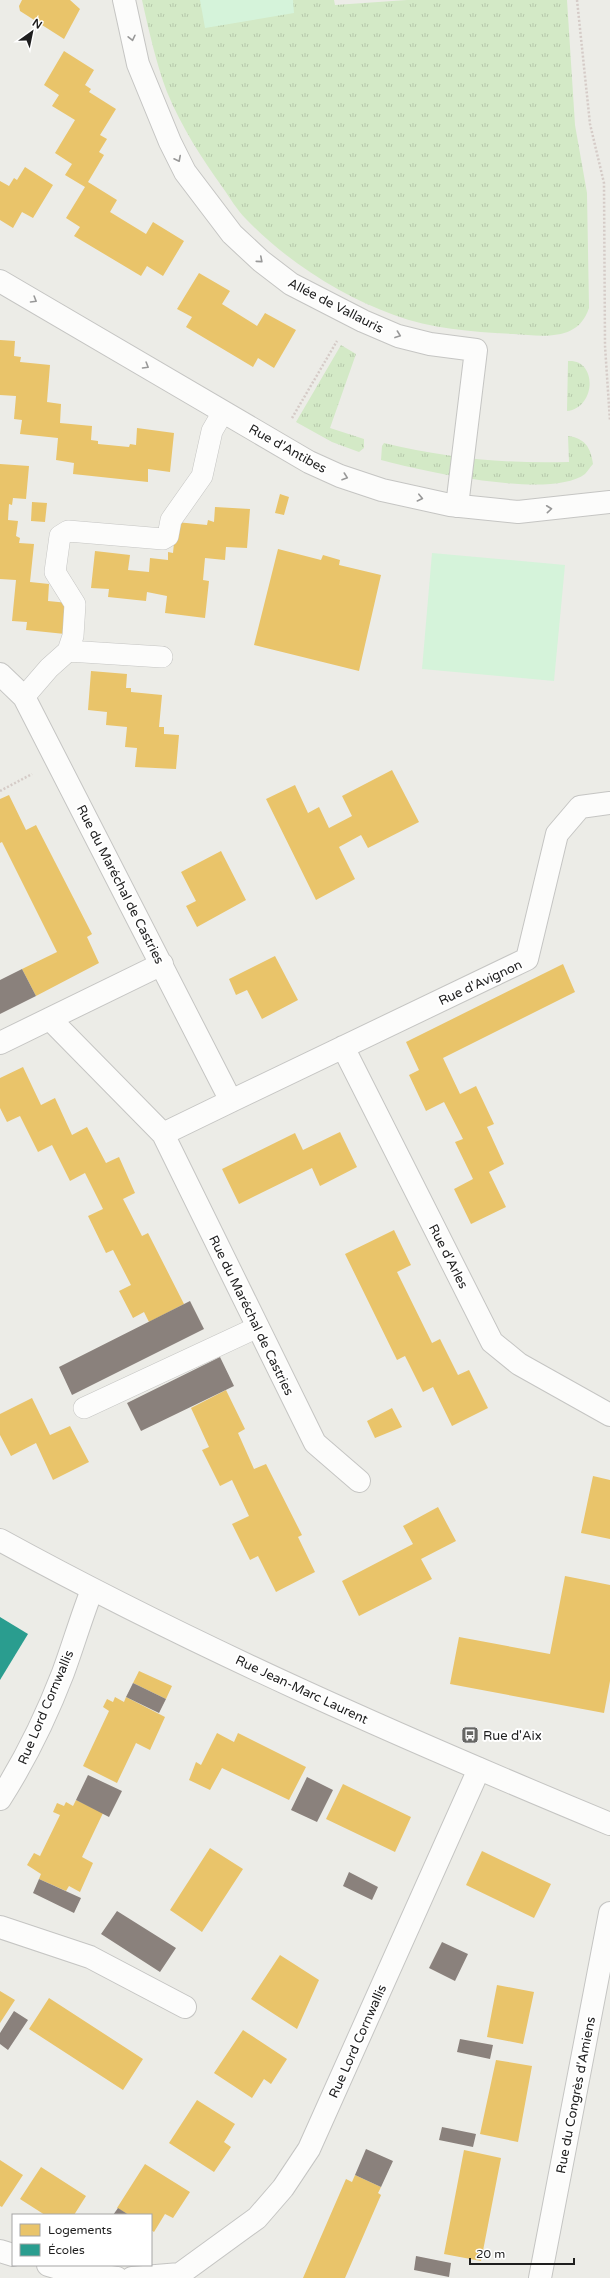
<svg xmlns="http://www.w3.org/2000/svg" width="610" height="2278" font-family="'Varela Round',sans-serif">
	<defs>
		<pattern id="grass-tufts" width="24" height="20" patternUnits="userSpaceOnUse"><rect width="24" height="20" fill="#d3e9c6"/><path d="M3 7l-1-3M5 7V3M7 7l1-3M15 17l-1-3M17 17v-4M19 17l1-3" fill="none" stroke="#b5c7aa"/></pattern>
	</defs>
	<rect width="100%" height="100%" fill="#ecece7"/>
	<path fill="url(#grass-tufts)" d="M142 0H334L335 5 407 0H567L575 125 587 193 589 308C578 342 543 336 513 334 473 332 432 329 394 315 341 296 285 260 246 219 237 210 230 198 223 188 201 157 182 128 167 92 156 63 149 31 142 0Z
		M341 345 356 354 330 428 364 439V448L359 452 332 442 296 422Z
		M568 361C598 359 596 408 567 411Z
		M568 436C585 438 591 448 593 464 590 467 588 471 585 474 551 500 422 471 381 460L382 446 384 443C447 458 505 464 569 462Z"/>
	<path fill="#d5f3da" d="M200 0H293L294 13 205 28Z
		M432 553 565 565 554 681 422 669Z"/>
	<path fill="#e9c46a" d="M22 0H70L80 9 64 39 20 11 19 6Z
		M64 51 94 70 85 85 91 89 89 92 116 109 100 135 107 139 99 152 104 155 88 182 117 200 110 212 146 234 153 222 184 241 163 276 147 266 141 276 74 236 80 227 66 218 85 187 65 175 72 164 55 153 75 120 52 106 59 95 44 85Z
		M25 167 53 185 33 218 22 212 13 228 0 220V181L9 186 14 178 17 180Z
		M199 273 230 291 222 304 257 326 265 313 296 330 274 368 258 358 253 367 186 327 192 317 177 309Z
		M0 340 15 341 14 356 21 357 20 362 50 365 47 402 61 404 60 423 92 426 91 440 98 441V444L129 447 130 444 136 445 137 428 174 433 170 472 148 469V482L73 474 74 463 56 460 58 438 20 434 22 420 14 419 16 396 0 395Z
		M0 464 29 466 26 499 13 498 12 505 9 504 8 520 18 521 16 536 20 538 19 543 34 544 30 582 49 584 48 601 68 603 65 634 26 630 27 622 12 621 16 580 0 579Z
		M280 494 289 497 284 515 275 513Z
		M32 502 47 503 45 522 31 521Z
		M215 507 250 509 247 548 226 547 225 560 205 558 203 580 209 581 205 618 165 613 167 596 147 592 146 601 108 597 109 589 91 588 95 551 130 555 128 570 149 572 150 558 168 560V552L173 553 176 522 207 525 208 520 214 522Z
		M278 549 321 560 323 555 340 560 339 565 381 575 359 671 254 645Z
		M91 671 127 674 126 688H131V692L162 695 159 727H164V734L179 735 176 769 135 767 137 748 125 747 127 727 106 725 107 712 88 710Z
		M392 770 419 822 368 848 361 835 339 847 355 879 316 900 266 799 295 785 308 813 319 807 329 828 352 816 342 796Z
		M9 795 26 830 36 825 92 934 87 937 99 963 36 996 22 969 57 952 2 842 0 843V799Z
		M221 851 246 900 197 927 186 906 196 901 181 872Z
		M275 956 298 1000 262 1019 247 990 236 995 229 979Z
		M563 964 575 992 443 1058 460 1094 476 1086 494 1124 487 1127 504 1164 489 1172 506 1207 471 1224 454 1189 473 1179 455 1142 463 1139 444 1102 426 1111 409 1075 419 1070 406 1042Z
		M23 1067 41 1105 55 1098 72 1135 87 1127 106 1163 119 1157 135 1193 123 1199 142 1236 148 1233 184 1304 149 1322 144 1312 133 1318 119 1291 131 1285 113 1250 106 1253 88 1216 103 1209 85 1173 70 1181 52 1145 38 1152 20 1116 7 1122 0 1108V1078Z
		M340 1132 357 1167 320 1186 312 1168 239 1204 222 1169 295 1133 303 1150Z
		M394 1230 411 1265 397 1272 432 1343 440 1339 458 1375 469 1370 488 1408 452 1426 433 1387 423 1392 405 1356 397 1360 345 1254Z
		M226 1390 245 1429 238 1433 254 1469 266 1464 302 1535 298 1537 315 1572 276 1592 258 1556 250 1560 232 1524 249 1516 232 1480 220 1486 202 1450 209 1447 191 1408Z
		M32 1398 50 1435 70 1426 89 1462 53 1480 36 1443 11 1456 0 1435V1414Z
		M392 1408 402 1427 375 1438 367 1421Z
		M593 1476 610 1480V1539L581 1533Z
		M438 1507 456 1541 421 1559 432 1579 359 1616 342 1581 413 1544 403 1526Z
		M565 1576 610 1585V1681L604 1713 450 1684 459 1637 550 1654Z
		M139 1671 172 1686 166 1699 133 1683Z
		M115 1697 124 1702 126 1697 165 1717 150 1750 136 1743 117 1783 83 1766 109 1711 103 1707 107 1699 113 1702Z
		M217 1733 234 1742 238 1733 306 1767 289 1800 222 1768 210 1790 189 1780 196 1762 201 1765Z
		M343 1784 411 1817 395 1852 326 1819Z
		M76 1800 103 1813 82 1857 93 1863 80 1892 69 1886 66 1891 39 1879 41 1874 27 1865 34 1853 40 1856 60 1815 53 1812 57 1803 64 1806 66 1802 73 1806Z
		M210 1848 243 1869 202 1932 170 1910Z
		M482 1851 551 1884 534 1918 466 1885Z
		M280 1955 319 1980 297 2029 251 1999Z
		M497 1985 534 1992 523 2044 487 2037Z
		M0 1991 15 2000 0 2023Z
		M49 1998 143 2059 123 2090 29 2029Z
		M243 2030 287 2059 271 2084 264 2079 252 2098 214 2073Z
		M496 2060 532 2066 518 2142 480 2134Z
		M197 2100 235 2124 224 2142 231 2147 214 2172 169 2143Z
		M464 2150 501 2158 481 2261 444 2254Z
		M0 2160 23 2175 2 2207 0 2206Z
		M145 2164 190 2192 173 2218 165 2214 154 2232 151 2230V2215H129L117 2208Z
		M41 2167 86 2196 74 2215H45L20 2199Z
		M355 2175 381 2187 378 2193 381 2195 345 2278H303L346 2179 352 2182Z"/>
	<path fill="#2a9d8f" d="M0 1617 28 1634 0 1680Z"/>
	<path fill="#8a817c" d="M22 969 36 996 0 1014V980Z
		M190 1301 204 1329 72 1395 59 1367Z
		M220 1357 234 1386 141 1431 127 1403Z
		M133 1683 166 1699 159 1713 126 1697Z
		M88 1775 122 1791 109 1817 76 1800Z
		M307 1777 333 1790 317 1822 291 1810Z
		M349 1872 378 1887 372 1900 343 1886Z
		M39 1879 81 1898 74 1913 33 1893Z
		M117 1911 176 1948 160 1972 101 1934Z
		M442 1942 468 1954 455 1981 429 1968Z
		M14 2011 28 2020 8 2050 0 2044V2033Z
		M460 2039 493 2045 490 2059 457 2052Z
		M442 2127 476 2134 473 2147 439 2140Z
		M366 2149 393 2161 381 2187 355 2175Z
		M118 2208 129 2215H113Z
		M416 2256 451 2263 449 2277 414 2270Z"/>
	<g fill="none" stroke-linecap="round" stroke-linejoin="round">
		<defs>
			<path id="service" d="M68 651 162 657
				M24 697 49 668 68 651 73 636 75 604 55 572 60 536 68 531 163 539 168 536 171 520 202 476 212 431 223 412
				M84 1408 258 1327"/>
			<path id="minor" d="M124 0 138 64 170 142 185 172 232 234 261 261 291 284 363 321 398 336 430 344 476 350 457 506
				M0 281 309 462 340 476 382 490 450 505 518 512 610 502
				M0 674 24 697 231 1101 163 1134 315 1443 359 1481
				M51 1020 163 1134
				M0 1043 162 964
				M343 1047 492 1342 519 1364 610 1415
				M231 1101 527 959 557 834 580 807 610 803
				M0 1799C25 1760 46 1717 63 1673 73 1646 81 1618 92 1590
				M0 1927 90 1957 185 2007
				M0 2251 13 2255
				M48 2265 69 2271 117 2278
				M132 2278 180 2274 257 2218 283 2188 309 2149 479 1769
				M540 2278 610 1913"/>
			<path id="tertiary" d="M0 1540C197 1648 403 1738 610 1824"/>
		</defs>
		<use href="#service" stroke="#c5c5c3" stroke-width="22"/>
		<use href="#minor" stroke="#c5c5c3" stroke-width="24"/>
		<use href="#tertiary" stroke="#c5c5c3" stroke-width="24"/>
		<path stroke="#d5cbc7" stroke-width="2.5" stroke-dasharray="2 2" stroke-linecap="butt" d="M577 0 590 124 604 183 605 346 610 421
			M292 418 337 341
			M0 791 32 774"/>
		<use href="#service" stroke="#fcfcfb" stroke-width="21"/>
		<use href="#minor" stroke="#fcfcfb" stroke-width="22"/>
		<use href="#tertiary" stroke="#fcfcfb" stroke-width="22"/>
	</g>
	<defs><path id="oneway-chevron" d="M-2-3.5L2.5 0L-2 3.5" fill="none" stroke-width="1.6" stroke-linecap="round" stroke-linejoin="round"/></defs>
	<g stroke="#989898">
		<use href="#oneway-chevron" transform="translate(132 38) rotate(77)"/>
		<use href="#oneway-chevron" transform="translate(178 159) rotate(63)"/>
		<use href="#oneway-chevron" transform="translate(260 260) rotate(41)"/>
		<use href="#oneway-chevron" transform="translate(34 300) rotate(31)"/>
		<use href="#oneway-chevron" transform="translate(398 335) rotate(20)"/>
		<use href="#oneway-chevron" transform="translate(146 366) rotate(31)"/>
		<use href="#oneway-chevron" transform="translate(345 477) rotate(19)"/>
		<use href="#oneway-chevron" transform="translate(420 498) rotate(13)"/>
		<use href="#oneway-chevron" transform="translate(549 509) rotate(-6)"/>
	</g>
	<defs>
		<symbol id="bus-square" viewBox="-11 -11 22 22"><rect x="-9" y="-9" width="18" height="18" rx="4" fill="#666664" stroke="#fff"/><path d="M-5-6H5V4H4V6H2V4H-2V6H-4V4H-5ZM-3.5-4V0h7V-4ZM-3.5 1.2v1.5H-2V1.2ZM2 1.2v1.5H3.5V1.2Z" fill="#fff"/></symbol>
	</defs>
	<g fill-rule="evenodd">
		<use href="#bus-square" x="460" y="1725" width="20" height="20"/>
	</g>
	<g text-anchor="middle" stroke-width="4" stroke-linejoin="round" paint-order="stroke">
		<g font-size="13" fill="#1e1e1e" stroke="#fff">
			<text transform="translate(336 305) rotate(27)" y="5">Allée de Vallauris</text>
			<text transform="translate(288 448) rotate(29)" y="5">Rue d'Antibes</text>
			<text transform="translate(121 884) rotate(63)" y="5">Rue du Maréchal de Castries</text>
			<text transform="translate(480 982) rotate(-25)" y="5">Rue d'Avignon</text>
			<text transform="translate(449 1256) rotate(63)" y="5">Rue d'Arles</text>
			<text transform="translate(252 1315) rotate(64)" y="5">Rue du Maréchal de Castries</text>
			<text transform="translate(302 1689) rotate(25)" y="5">Rue Jean-Marc Laurent</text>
			<text transform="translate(45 1707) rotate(-67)" y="5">Rue Lord Cornwallis</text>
			<text transform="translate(357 2041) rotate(-66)" y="5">Rue Lord Cornwallis</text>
			<text transform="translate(575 2095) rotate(-79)" y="5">Rue du Congrès d'Amiens</text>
		</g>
		<g font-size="13" fill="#1e1e1e" stroke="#fff" text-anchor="start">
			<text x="483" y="1740">Rue d'Aix</text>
		</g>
	</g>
	<rect x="12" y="2214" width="140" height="52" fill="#ffffff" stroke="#a5a5a5"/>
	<rect x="20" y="2224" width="20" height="12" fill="#e9c46a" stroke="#a5a5a5"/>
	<text x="48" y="2234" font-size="12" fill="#1e1e1e">Logements</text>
	<rect x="20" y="2244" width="20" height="12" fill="#2a9d8f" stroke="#a5a5a5"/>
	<text x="48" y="2254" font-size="12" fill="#1e1e1e">Écoles</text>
	<g transform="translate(32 32) rotate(33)" stroke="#ffffff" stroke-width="3" paint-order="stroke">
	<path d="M0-3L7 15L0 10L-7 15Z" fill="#1e1e1e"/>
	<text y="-6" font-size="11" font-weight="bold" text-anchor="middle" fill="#1e1e1e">N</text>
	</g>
	<path d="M470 2258v6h104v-6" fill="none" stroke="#1e1e1e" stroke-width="2"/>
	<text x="476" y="2258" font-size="12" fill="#1e1e1e" stroke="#ffffff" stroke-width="3" paint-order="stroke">20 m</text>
</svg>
